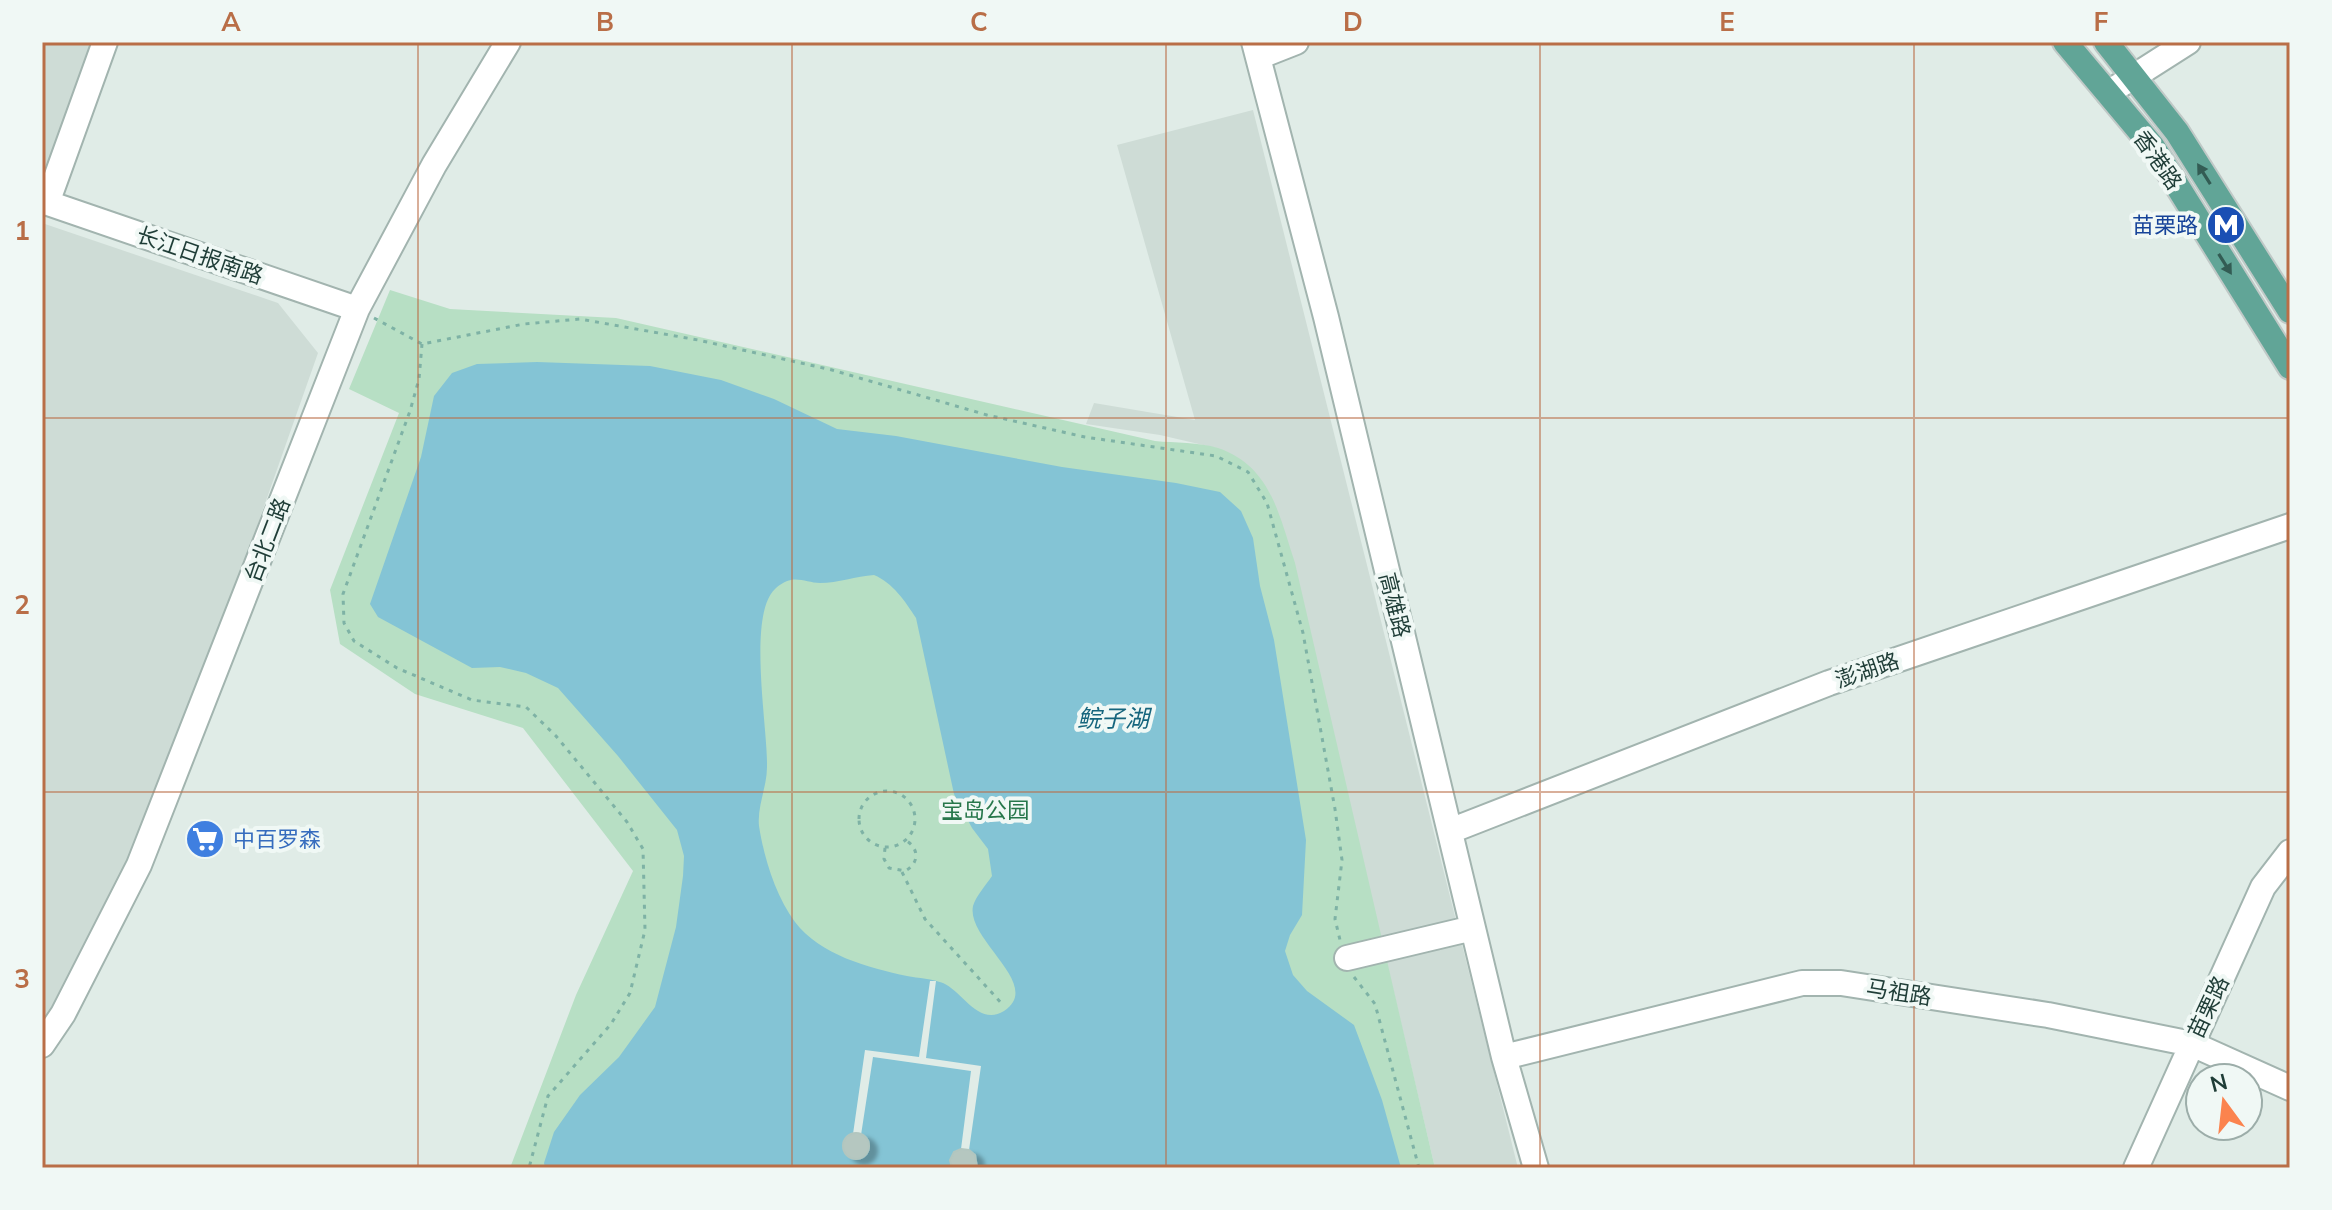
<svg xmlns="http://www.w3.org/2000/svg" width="2332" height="1210" font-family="Mulish,'Noto Sans SC',sans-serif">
	<defs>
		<filter id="shadow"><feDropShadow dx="8" dy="5" stdDeviation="2" flood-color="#0004"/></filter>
	</defs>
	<rect width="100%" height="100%" fill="#e0ece7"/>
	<path fill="#cedcd6" d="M42 42H95L42 191Z
		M1253 110 1518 1168H1435L1375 912 1216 448 1160 435 1086 424 1094 403 1195 420 1117 145Z
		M42 223 278 303 318 353 236 586 129 863 42 1032Z"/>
	<path fill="#b7dfc4" d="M390 290 450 309 616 318 1155 441C1175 443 1199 442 1218 448 1271 466 1279 515 1295 563L1435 1168H510L576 995 633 871 523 728 415 694 340 644 330 590 399 413 349 389Z"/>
	<path fill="#84c4d5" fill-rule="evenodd" d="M537 362 650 366 721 380 774 399 837 429 896 436 1062 467 1176 483 1220 492 1241 511 1253 538 1260 586 1274 640 1306 840 1302 915 1290 935 1285 951 1293 975 1307 991 1354 1025 1382 1100 1401 1168H974L975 1155C968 1149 963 1148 954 1152L952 1168H545L544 1163 554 1132 580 1095 619 1057 655 1007 676 927 683 876 684 856 677 830 618 756 558 688 526 673 500 667 472 668 378 617 370 604 421 457 434 396 452 373 477 364ZM874 575C893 583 905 601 916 618L954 794 972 828 988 849 992 876C986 885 976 896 973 906 966 940 1044 985 1004 1011 979 1027 962 991 943 983 933 979 918 978 907 976 869 968 820 955 795 922 776 897 764 858 759 826 757 806 767 787 767 767 768 729 747 615 775 589 779 585 785 581 791 580 800 578 810 583 820 583 838 583 856 576 874 575Z"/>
	<path fill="#e0ece7" d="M930 981H936L926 1058 981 1066 969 1150 961 1149 971 1071 873 1057 861 1135 853 1134 865 1050 919 1057Z"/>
	<path fill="#b5c7c0" stroke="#b2c6bf" stroke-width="2" filter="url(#shadow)" d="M843 1146a13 13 0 1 1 26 0a13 13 0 1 1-26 0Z
		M961 1149 969 1150 975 1155 977 1168H952L950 1160 954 1152Z"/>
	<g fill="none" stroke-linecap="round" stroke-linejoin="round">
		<defs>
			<path id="minor" d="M1254 42 1326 317 1504 1057 1536 1168
				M1258 57 1296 42
				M2108 93 2188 42
				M42 201 357 309
				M47 203 105 42
				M1450 831 1829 683 2290 526
				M1347 958 1473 928
				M42 1045 63 1014 139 865 357 309 434 165 508 42
				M1504 1057 1802 983H1841L2048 1015 2192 1044 2290 1088
				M2136 1168 2263 887 2290 852"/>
			<path id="major" d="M2065 42 2153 147 2290 367
				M2106 42 2177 132 2290 311"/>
		</defs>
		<use href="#minor" stroke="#a2b4af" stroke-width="28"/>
		<use href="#major" stroke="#c0c9c7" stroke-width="28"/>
		<path stroke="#7eb2a5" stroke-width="3" stroke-dasharray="4 6" stroke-linecap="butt" d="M374 318 422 344 524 324 580 319 698 340 832 370 987 415 1085 437 1216 456 1248 472 1267 503 1303 633 1335 809 1342 860 1335 919 1340 940
			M422 344 419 379 410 411 343 594 344 623 354 641 397 668 472 700 526 707 556 736 627 822 643 849 645 930 630 993 611 1024 548 1096 529 1168
			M859 819a28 28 0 1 1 56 0a28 28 0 1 1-56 0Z
			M885 848 884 859 889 868 905 871C919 864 920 848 905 840
			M902 872 925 919 1003 1005
			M1354 977 1375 1004 1419 1168"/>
		<use href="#minor" stroke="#fff" stroke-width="24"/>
		<use href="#major" stroke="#61a597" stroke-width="24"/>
	</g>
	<defs><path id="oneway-solid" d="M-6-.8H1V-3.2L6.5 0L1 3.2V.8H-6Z" transform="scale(2)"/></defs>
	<g fill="#335c54">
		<use href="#oneway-solid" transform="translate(2204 174) rotate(-122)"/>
		<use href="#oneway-solid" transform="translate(2225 264) rotate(58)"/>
	</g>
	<path fill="none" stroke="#b96e47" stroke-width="2" stroke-opacity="0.55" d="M418 42V1168M792 42V1168M1166 42V1168M1540 42V1168M1914 42V1168M42 418H2290M42 792H2290"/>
	<defs>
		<symbol id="metro-disc" viewBox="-11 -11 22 22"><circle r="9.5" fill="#1a4fb4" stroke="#f0f8f5"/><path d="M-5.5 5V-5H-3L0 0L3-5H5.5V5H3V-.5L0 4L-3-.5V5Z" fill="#fff"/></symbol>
		<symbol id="supermarket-disc" viewBox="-11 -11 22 22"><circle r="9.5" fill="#3f7fe0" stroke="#f0f8f5"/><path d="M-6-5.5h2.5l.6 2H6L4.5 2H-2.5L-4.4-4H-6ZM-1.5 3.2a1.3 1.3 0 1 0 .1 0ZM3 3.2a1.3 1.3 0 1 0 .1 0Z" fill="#fff"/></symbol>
	</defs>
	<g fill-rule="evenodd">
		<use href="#metro-disc" x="2204" y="203" width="44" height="44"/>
		<use href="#supermarket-disc" x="183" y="817" width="44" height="44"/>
	</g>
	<g text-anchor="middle" stroke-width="8" stroke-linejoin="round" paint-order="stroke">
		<g font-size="22" fill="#1f3d37" stroke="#f0f8f5">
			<text transform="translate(2158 160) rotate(55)" y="8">香港路</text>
			<text transform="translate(200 255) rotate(19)" y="8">长江日报南路</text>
			<text transform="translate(267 540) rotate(-69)" y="8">台北二路</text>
			<text transform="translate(1395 605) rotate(76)" y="8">高雄路</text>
			<text transform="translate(1867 670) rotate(-19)" y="8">澎湖路</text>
			<text transform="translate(1899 992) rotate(9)" y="8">马祖路</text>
			<text transform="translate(2208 1007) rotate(-65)" y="8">苗栗路</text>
		</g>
		<g font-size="22" fill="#164399" stroke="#f0f8f5" text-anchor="end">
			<text x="2198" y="233">苗栗路</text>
		</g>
		<g font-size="22" fill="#27774b" stroke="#f0f8f5">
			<text x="985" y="818">宝岛公园</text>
		</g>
		<g font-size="22" fill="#366cbe" stroke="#f0f8f5" text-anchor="start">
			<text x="233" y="847">中百罗森</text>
		</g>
		<g font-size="24" font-style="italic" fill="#16657d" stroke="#f0f8f5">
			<text x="1113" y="727">鲩子湖</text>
		</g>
	</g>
	<rect width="2332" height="1210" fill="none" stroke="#f0f8f5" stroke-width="88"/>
	<g transform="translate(2224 1102) rotate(345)"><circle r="38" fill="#f0f8f5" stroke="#9cada9" stroke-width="2"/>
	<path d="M0-6L14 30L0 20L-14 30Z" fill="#fb834e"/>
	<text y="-12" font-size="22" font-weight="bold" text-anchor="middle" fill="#1f3d37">N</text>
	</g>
	<rect x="44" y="44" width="2244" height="1122" fill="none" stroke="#b96e47" stroke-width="3"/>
	<g font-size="26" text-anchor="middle" font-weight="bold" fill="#b96e47">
		<text x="231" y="31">A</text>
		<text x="605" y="31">B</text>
		<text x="979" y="31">C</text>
		<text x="1353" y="31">D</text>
		<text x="1727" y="31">E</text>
		<text x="2101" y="31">F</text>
		<text x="22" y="240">1</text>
		<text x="22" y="614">2</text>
		<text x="22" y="988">3</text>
	</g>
</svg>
